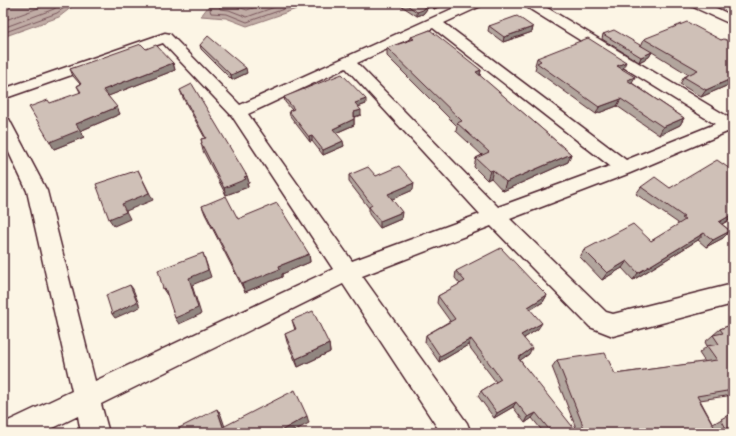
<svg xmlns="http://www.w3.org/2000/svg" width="736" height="436" font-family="'Playpen Sans',sans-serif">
	<rect width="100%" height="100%" fill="#fcf5e5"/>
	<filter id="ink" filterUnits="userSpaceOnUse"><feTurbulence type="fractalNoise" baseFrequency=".025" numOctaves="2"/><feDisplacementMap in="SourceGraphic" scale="8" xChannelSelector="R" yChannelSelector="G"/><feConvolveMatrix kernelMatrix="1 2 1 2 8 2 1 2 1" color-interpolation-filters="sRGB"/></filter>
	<g filter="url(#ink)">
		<path fill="#c0aca5" stroke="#917474" d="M3 3H77L59 17 3 37Z
			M211 3H314L247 26 226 18 201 16Z"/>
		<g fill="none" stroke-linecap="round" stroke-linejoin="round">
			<path stroke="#79575c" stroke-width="1" d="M214 3 210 10 211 13 227 14 247 22 301 3
				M219 3 220 9 229 10 247 17 286 3
				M226 3 247 10 268 3
				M3 21 52 3
				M3 28 54 9 62 3
				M3 33 57 13 71 3"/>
			<defs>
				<path id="minor" d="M465 3H482L481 6 444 23 626 160 715 124 525 6 524 3H539L730 118H733V134L727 132 630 173 510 219 606 312 613 314 733 284V304L613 336 590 327 491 226 362 276 467 423 471 433H441L343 284 101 404 109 433H81L78 416 43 433H3L4 423 72 391 27 191 3 140V118L9 119 11 123 47 191 95 381 333 269 232 116 163 43 3 99V89L165 33 170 34 240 105ZM433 28 610 166 498 207 357 63ZM346 68 480 214 352 261 248 114Z
					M690 3H706L733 16V25L691 6Z"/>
			</defs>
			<use href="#minor" stroke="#4a1f2b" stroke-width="3"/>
			<use href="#minor" fill="#fcf5e5" fill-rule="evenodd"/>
		</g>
		<path fill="#b2a59d" stroke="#4a1f2b" d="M397 3H448L434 9 430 5 423 14 417 16Z
			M489 26 533 27 532 32 503 42 488 31Z
			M603 34 641 46 644 39 721 40 733 43V83L701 97 680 84 684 77 689 75 652 52 649 57 639 62 602 39Z
			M411 37 481 70 480 76 571 154 568 162 503 191 491 178 487 180 474 167 476 158 482 155 456 131 457 126 387 56V48L411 39Z
			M200 45 247 73 232 80 201 49Z
			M146 49 173 63 175 70 108 96 120 114 80 131 84 137 54 149 80 92 77 86 80 84 73 76 70 69Z
			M537 58 623 69H622L632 83 684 118 680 125 659 135 617 106 596 114 535 70 536 66 535 65Z
			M180 90 247 176 249 183H247L248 187 226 195 203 151 201 143H202L201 139 205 138 183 98Z
			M284 97 366 104 358 107 361 115 354 117V125L336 133 344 146 323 155 312 141 310 142 290 116 289 111 292 110 285 102Z
			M733 171V218L722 224 730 231 723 238 706 247 698 240 633 280 622 268 602 280 580 257 584 250 651 241 677 226 678 223 636 194 641 187 670 188Z
			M349 175 376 176 413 190 392 199 401 219 380 228 369 214V208L349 182Z
			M202 206 238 219 309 254 310 262 282 274V277L245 292 205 214Z
			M456 271 534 283 547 295 543 302 530 310 538 329 524 338 529 354 520 360 571 433H544L532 418 525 423 513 407 494 418 478 396 481 391 496 382 468 345 439 362 425 342 426 335 450 321 437 303 438 296 460 284 455 278Z
			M292 320 329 344 330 352 298 367 287 342 285 334 295 330Z
			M733 324V395L700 400 713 424 732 413 733 433H578L552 367 557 360 615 374 705 362 699 353 707 346 705 342 720 329Z"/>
		<path fill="#918680" stroke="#4a1f2b" d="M429 3H430V5L423 14 417 16V12Z
			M438 3H448L434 9 435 4Z
			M533 27 532 32 503 42 504 37Z
			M652 52 649 57 639 62 641 57Z
			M626 62 623 69 614 73 617 66Z
			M173 63 175 70 106 97 103 90Z
			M246 68 247 73 232 80 231 75Z
			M481 70 479 79 476 72Z
			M635 77 631 84 627 80Z
			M733 78V83L701 97 706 90Z
			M366 99V104L355 108V103Z
			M621 99 617 106 596 114 599 107Z
			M117 107 120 114 80 131 84 137 54 149 50 142 76 124Z
			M361 110V115L354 117V112Z
			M684 118 680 125 659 135 663 127Z
			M354 119V125L333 134V129Z
			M312 136V141L310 142 309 137Z
			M343 141 344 146 323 155V150Z
			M571 154 568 162 503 191 506 182Z
			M138 170 153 200 126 211 130 219 114 226 109 219 122 204Z
			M493 170 491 178 487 180 490 171Z
			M247 176 249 183H247L248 187 226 195 224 188Z
			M414 183 413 190 388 201V194Z
			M402 212 401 219 380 228V221Z
			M733 214V218L713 229 719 222Z
			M730 231 723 238 706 247 713 240Z
			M704 233 698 240 633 280 638 273Z
			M203 253 211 277 192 285 201 314 179 324 175 318 189 278Z
			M309 254 310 262 282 274V277L245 292 242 284 279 266Z
			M627 261 622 268 602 280 607 273Z
			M130 285 133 289 140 307 115 318 112 314Z
			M165 288 169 294 167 295 163 289Z
			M547 295 543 302 524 313 528 307Z
			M542 323 538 329 518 342 521 335Z
			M471 339 468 345 439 362 440 356Z
			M329 344 330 352 298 367 296 359Z
			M532 348 529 354 515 364 518 358Z
			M516 402 513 407 494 418 497 413Z
			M217 409 221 415 227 433 223 427Z
			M536 413 532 418 525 423 528 417Z
			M307 416 309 423 290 433H277Z"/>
		<path fill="#cfc0b7" stroke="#4a1f2b" d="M404 3H429L423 10 417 12Z
			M517 16 533 27 504 37 489 26Z
			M687 22 721 40 724 39 733 43V78L706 90 684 77 698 70 644 39Z
			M430 30 481 70 476 72 571 154 506 182 493 170 490 171 476 158 489 152 457 123 462 121 387 48 414 39 411 37Z
			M614 30 652 52 641 57 603 34Z
			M208 36 246 68 231 75 200 45Z
			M588 38 626 62 617 66 635 77 627 80 684 118 663 127 621 99 599 107 537 63 541 61 537 58Z
			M141 44 146 49 156 45 173 63 103 90 117 107 76 124 80 130 50 142 29 107 48 100 50 103 81 92 77 86 81 84 70 69Z
			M342 74 366 99 355 103 361 110 354 112V119L333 129 343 141 323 150 312 136 309 137 289 111 294 109 284 97Z
			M192 84 247 176 244 177 246 179 224 188 201 143H202L201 139 206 138 180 90Z
			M717 160 733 171V214L719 222 730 231 713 240 704 233 638 273 627 261 607 273 584 250 633 224 651 241 685 220 682 218 684 217 641 187 655 177 670 188Z
			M399 166 414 183 388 194 402 212 380 221 369 207 372 205 349 175 368 167 376 176Z
			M138 170 149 193 122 204 126 212 109 219 96 184Z
			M226 196 238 219 277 203 309 254 279 266 280 269 242 284 202 206Z
			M501 248 534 283H535L547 295 528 307 542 323 521 335 532 348 518 358 572 426 571 433H552L536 413 528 417 516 402 497 413 481 391 501 379 471 339 440 356 426 335 455 319 438 296 465 281 456 271Z
			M203 253 208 270 189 278 198 308 175 318 165 288 163 289 158 270Z
			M130 285 137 302 112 314 106 295Z
			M313 311 329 344 296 359 285 334 296 329 292 320Z
			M733 324V390L697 396 717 432 711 433H586L557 360 605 353 615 374 717 360 707 346 719 344 713 335 723 333 720 329Z
			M295 390 307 416 277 433H180L179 428 217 409 223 427Z
			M732 413 733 415V433H726L728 432 721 419Z"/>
	</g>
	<rect width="736" height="436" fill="none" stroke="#fcf5e5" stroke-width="16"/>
	<rect x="8" y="8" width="720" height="420" fill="none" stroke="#4a1f2b" stroke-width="1.5" filter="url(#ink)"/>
</svg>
